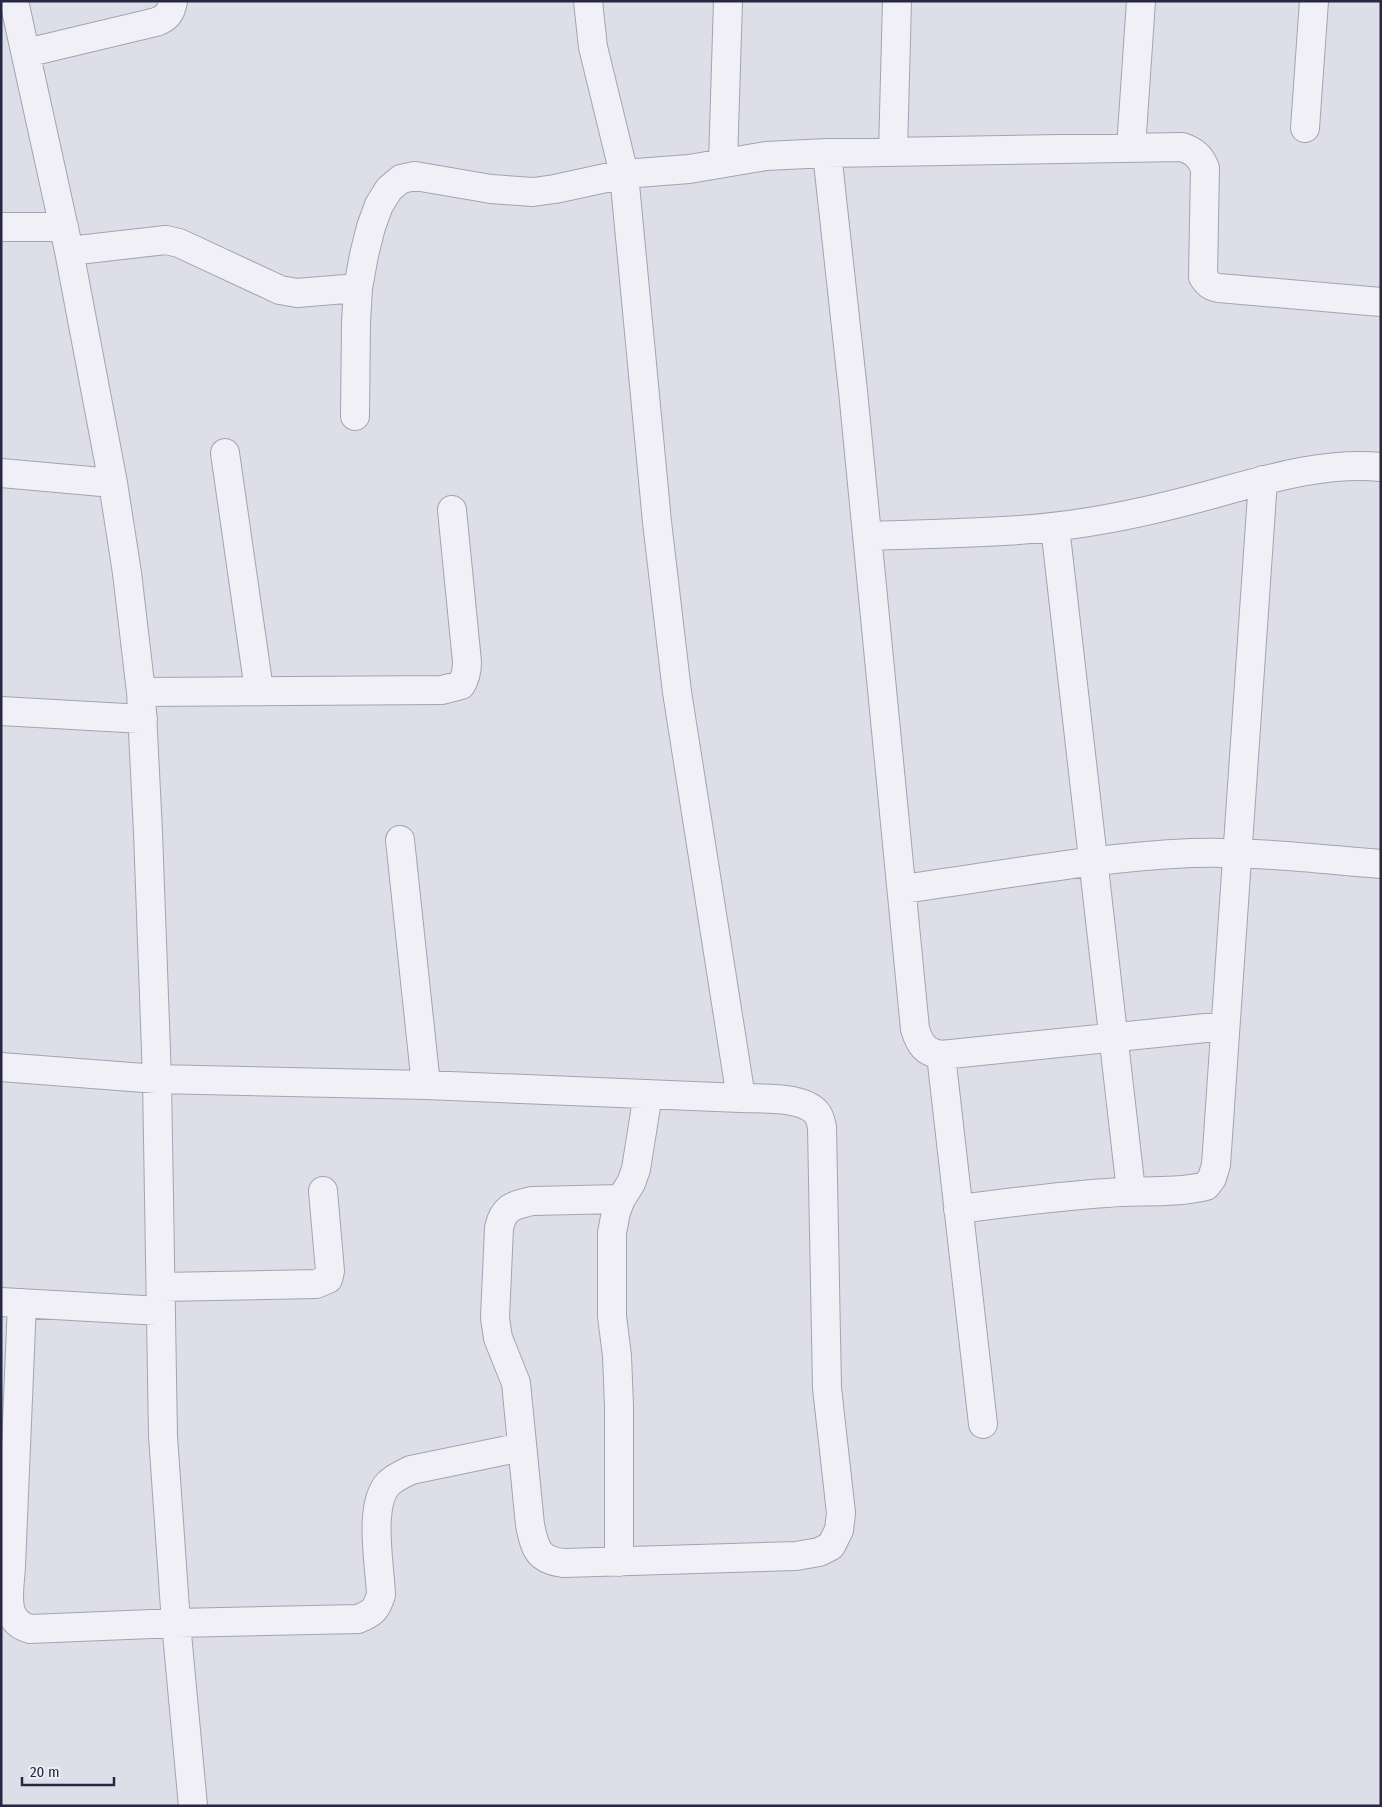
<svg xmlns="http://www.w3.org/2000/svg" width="1382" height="1807" font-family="'Fira Sans Condensed',sans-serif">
	<rect width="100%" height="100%" fill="#dddee8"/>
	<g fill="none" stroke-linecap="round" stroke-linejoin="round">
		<defs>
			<path id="minor" d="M14 1 69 251 113 483 127 573 141 692 148 832 157 1079 163 1436 176 1623 193 1806
				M588 1 593 47 624 174 657 522 677 692 741 1098
				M26 53 156 22C167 18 171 13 173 1
				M1305 128 1314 1
				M1131 148 1141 1
				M893 152 897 1
				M827 153 853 391 915 1029C920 1045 925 1052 941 1055L1225 1026
				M723 162 728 1
				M1 227H64
				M69 251 166 240 179 243 280 290 297 293 358 288
				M355 416 356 323 358 288 364 255 371 227 379 205 389 189 401 179 415 176 491 189 533 192 555 189 624 174 689 169 766 156 827 153 1182 147C1194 151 1200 156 1205 168L1203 277C1208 284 1211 287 1219 288L1381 302
				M225 453 259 690
				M1 473 113 483
				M1055 527 1131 1191
				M868 536C947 533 1028 534 1106 519 1146 512 1185 502 1224 491 1275 477 1328 462 1381 467
				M141 692 442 690 461 685C466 677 467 671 467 662L452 510
				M1 711 143 719
				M400 840 426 1085
				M902 889C997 876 1096 857 1192 853 1254 851 1318 859 1381 864
				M941 1055 983 1424
				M1 1067 157 1079 426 1085 741 1098C762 1099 801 1096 816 1112 819 1115 821 1122 822 1127L827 1388 841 1513 839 1530 831 1546 819 1552 796 1556 564 1563C537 1560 535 1548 530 1525L516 1383 498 1338 495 1318 499 1228C503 1208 513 1205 532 1201L621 1199
				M958 1209C1008 1203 1057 1196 1107 1193 1139 1190 1174 1194 1206 1186L1212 1178 1216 1165 1263 480
				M161 1287 316 1284 328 1279 330 1271 323 1191
				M1 1302 161 1311
				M619 1562V1406L617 1356 612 1316V1233L616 1212 621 1199 631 1183 636 1169 648 1094
				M1 1565 11 1566C10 1590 1 1621 30 1629L176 1623 358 1619C373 1613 376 1610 381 1595 380 1566 368 1506 388 1484 395 1477 403 1474 411 1470L522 1447
				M11 1566 22 1303"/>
		</defs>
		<use href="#minor" stroke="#a2a4b2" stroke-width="30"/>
		<use href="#minor" stroke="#f0f0f6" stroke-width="28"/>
	</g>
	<rect width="1382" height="1807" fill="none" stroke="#252840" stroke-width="5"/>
	<path d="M22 1777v8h92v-8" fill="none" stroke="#252840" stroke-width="2.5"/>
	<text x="30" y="1777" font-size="15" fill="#252840" stroke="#eceef6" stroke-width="4" paint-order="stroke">20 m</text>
</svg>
